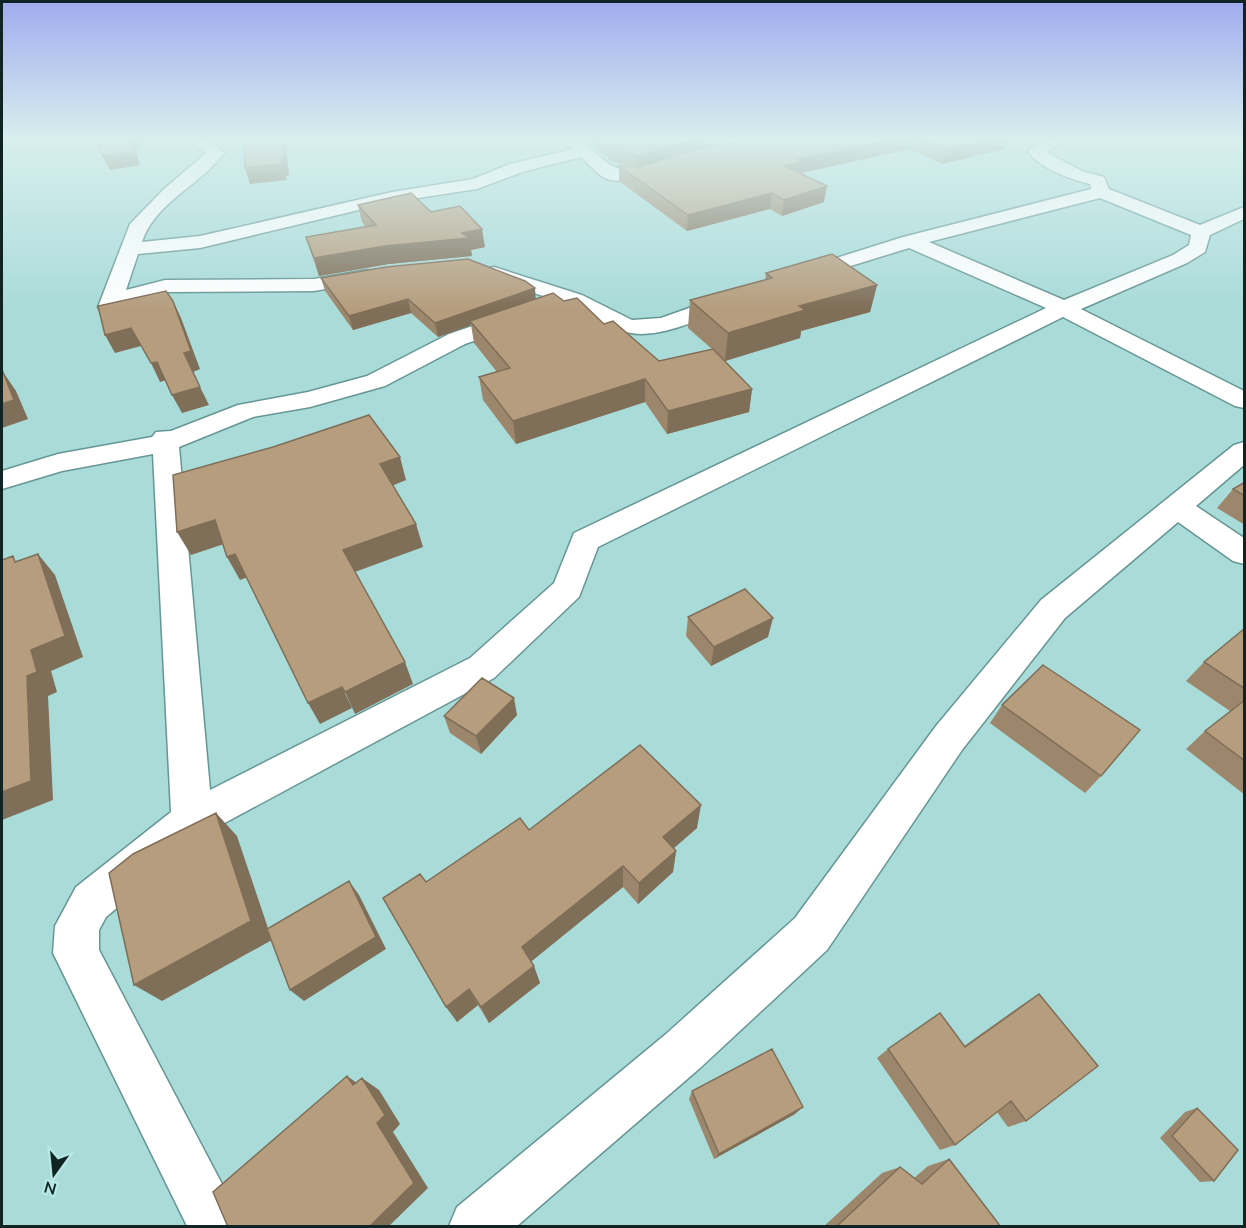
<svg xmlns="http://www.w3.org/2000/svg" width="1246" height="1228" font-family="'Nunito Sans',sans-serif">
	<rect width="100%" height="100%" fill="#a9dbd9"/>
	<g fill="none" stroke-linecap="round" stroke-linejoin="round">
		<defs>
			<path id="minor" d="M2 138H16L2 145Z
				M186 138H206L224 153C201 185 155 202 142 242L200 236 392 192 473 179 510 164 573 149 562 138H579C618 172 611 175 663 162L671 167 669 171C652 176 619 187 603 177 595 172 588 163 581 157L522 172 477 189 392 202 200 248 138 254 126 290 165 280 314 279 367 270 374 272 377 276 374 280 367 282 314 291 166 292 121 305 117 312H101L98 307 130 224 163 190 206 153Z
				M1049 138H1068L1046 152 1082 171 1104 177 1109 189 1200 225 1244 207V219L1210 235 1205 252 1187 263 1081 309 1244 391V408L1235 406 1063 317 598 547 579 597 494 678 206 833 106 917 99 930V950L244 1226H187L53 953 55 926 76 887 171 812 153 454 62 471 2 489V471L58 454 152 437 156 432 171 431 238 405 308 392 367 376 449 334 514 312 522 314 525 319 522 324 465 344 385 386 310 407 253 417 179 447 210 790 470 658 554 583 574 533 1046 308 909 248 802 281 795 279 792 275 795 271 903 237 1091 189 1090 184C1070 179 1040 169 1028 151ZM1100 198 1191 235 1189 245 1173 255 1064 300 929 242Z
				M494 267 582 295 632 320 661 318 731 293 739 295 742 300 739 305C708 315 675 333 642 334 613 334 591 314 565 304 540 293 512 288 487 277L484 273 487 269Z
				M1244 442V465L1196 506 1244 538V564L1233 561 1178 522 1065 618 962 750 827 950 700 1068 517 1226H449L457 1207 666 1034 795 918 936 726 1041 600 1234 445Z"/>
		</defs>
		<use href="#minor" stroke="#669694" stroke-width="3"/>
		<use href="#minor" fill="#fff" fill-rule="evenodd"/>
	</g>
	<path fill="#9d876c" d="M92 138H145L136 152 140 165 110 170Z
		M591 138H709V147L731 144 764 138H1009L1005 149 942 164 909 149 801 173V174L824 202 782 216 770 209 687 231 619 181V166H631L613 162 591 145Z
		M358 205 431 212 485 247 471 250 472 256 389 264 319 276 306 237 366 227 362 222Z
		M766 273 877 285 870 312 801 331 800 338 725 361 752 389 749 412 667 434 645 402 516 444 483 400 479 377 497 372 474 343 471 325 438 337 411 313 353 330 325 291 321 278 564 301 604 324 659 361 712 349 688 328 690 300 765 280Z
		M1245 482V525L1217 508 1233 489Z
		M688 617 768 637 711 666 686 636Z
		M1245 628V795L1186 749 1205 731 1230 711 1186 681 1204 662Z
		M1002 705 1101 776 1085 793 990 723Z
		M517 715 481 754 450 733 444 716Z
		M697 828 674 848 676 851 673 872 638 904 623 887 531 961 540 983 489 1023 478 1005 457 1022 426 882Z
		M1039 994 1026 1121 1008 1127 997 1112 955 1145 940 1150 877 1058 888 1049 964 1046 1022 1005Z
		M692 1091 795 1114 714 1159 689 1099Z
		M1197 1108 1214 1181 1200 1182 1160 1138 1185 1112Z
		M949 1159 1001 1227H823L882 1173 900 1167 914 1178 928 1166Z"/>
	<path fill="#7f6e58" d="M130 138H145L136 152 140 165 110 170 103 156Z
		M282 138H285L286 142 289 175 286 176 287 180 250 184 245 168 281 159Z
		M703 138H709V147L636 168V156Z
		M900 138H912L909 149 801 173 800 178 784 166 797 159Z
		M998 138H1009L1005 149 942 164 947 149Z
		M827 186 824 202 782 216 784 200Z
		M772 193 770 209 687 231 688 215Z
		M482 229 485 247 471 250 472 256 389 264 319 276 314 258Z
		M877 285 870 312 801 331 800 338 725 361 728 333 799 306Z
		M535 288 536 302 470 321 471 325 438 337 435 323Z
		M408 299 411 313 353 330 349 316Z
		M173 301 181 318 200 369 193 372 184 353Z
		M131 328 141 346 115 353 105 335Z
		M157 362 166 380 160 382 151 363Z
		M3 372 16 391 28 419 2 428Z
		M645 379V402L516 444 513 421Z
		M200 387 209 405 182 413 172 395Z
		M752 389 749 412 667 434 668 411Z
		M400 457 406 480 387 488 380 464Z
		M215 520 227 543 191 555 177 532Z
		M416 524 423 547 352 573 343 550Z
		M38 554 55 575 83 657 51 671 57 692 48 696 53 800 2 820V792L27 676 31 650Z
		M235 554 248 577 240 580 227 557Z
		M773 618 768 637 711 666 714 647Z
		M405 662 413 684 355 714 345 692Z
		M342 687 352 708 320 724 308 703Z
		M514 698 517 715 481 754 476 736Z
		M701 805 697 828 661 859 663 837Z
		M216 813 237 836 272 940 162 1001 134 985Z
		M676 851 673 872 638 904 639 883Z
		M623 866V887L527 965 522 947Z
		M349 881 359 895 386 949 304 1001 290 990Z
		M534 966 540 983 489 1023 481 1007Z
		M469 989 478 1005 457 1022 446 1007Z
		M347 1076 364 1088 353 1085Z
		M362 1078 379 1090 400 1124 393 1132 428 1188 388 1227H369L377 1123Z
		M803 1107 795 1114 714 1159 719 1154Z"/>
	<path fill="#b69d7e" stroke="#7f6e58" stroke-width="1.5" d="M93 138H130L134 151 103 156Z
		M244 138H282L284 159H281L282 164 245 168Z
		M595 138H703L636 156 613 150Z
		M764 138H900L797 159 803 162 784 166 827 186 784 200 772 193 688 215 619 166 638 167 727 141 731 144Z
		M919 138H998L947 149Z
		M411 193 431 212 460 206 482 229 462 233 469 238 385 246 314 258 306 237 376 225 358 205Z
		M832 254 877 285 799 306 805 310 728 333 690 300 772 278 766 273Z
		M468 259 525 281 535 288 435 323 408 299 349 316 321 278 386 267Z
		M166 291 173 301 191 351 184 353 200 387 172 395 157 362 151 363 131 328 105 335 98 306Z
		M553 293 564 301 577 298 604 324 613 321 659 361 713 349 752 389 668 411 645 379 513 421 479 377 510 368 470 321Z
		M3 372 14 400 2 404V373Z
		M369 415 400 457 380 464 416 524 343 550 405 662 345 692 342 687 308 703 235 554 227 557 215 520 177 532 173 475 273 447Z
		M1245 482V496L1233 489Z
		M38 554 65 636 31 650 37 672 27 676 31 781 2 792V560L13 556 15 562Z
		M745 589 773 618 714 647 688 617Z
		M1245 628V689L1204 662Z
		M1043 665 1140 730 1101 776 1002 705Z
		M482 678 514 698 476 736 444 716Z
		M1245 700V761L1205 731Z
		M640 745 701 805 663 837 676 851 639 883 623 866 522 947 534 966 481 1007 469 989 446 1007 383 898 420 874 426 882 520 818 529 830Z
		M216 813 251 921 134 985 109 873 133 854Z
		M349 881 376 937 290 990 267 929Z
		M1039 994 1098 1066 1026 1121 1011 1101 955 1145 888 1049 940 1013 965 1047Z
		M772 1049 803 1107 719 1154 692 1091Z
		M347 1076 353 1085 362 1078 385 1115 377 1123 414 1183 369 1227H228L213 1192Z
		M1197 1108 1238 1150 1214 1181 1172 1136Z
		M949 1159 1001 1227H836L900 1167 922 1184Z"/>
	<linearGradient id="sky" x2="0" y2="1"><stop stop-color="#a1abee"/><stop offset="0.45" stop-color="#d8efee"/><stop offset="1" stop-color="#d8efee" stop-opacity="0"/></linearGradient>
	<rect width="1246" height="309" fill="url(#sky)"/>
	<rect width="1246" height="1228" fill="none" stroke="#102423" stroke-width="6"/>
	<g transform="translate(54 1174) rotate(195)" stroke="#b6e8e6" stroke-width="4.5" paint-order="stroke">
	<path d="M0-4.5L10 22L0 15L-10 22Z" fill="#102423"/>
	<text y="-9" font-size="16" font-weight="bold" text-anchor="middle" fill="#102423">N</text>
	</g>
</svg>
